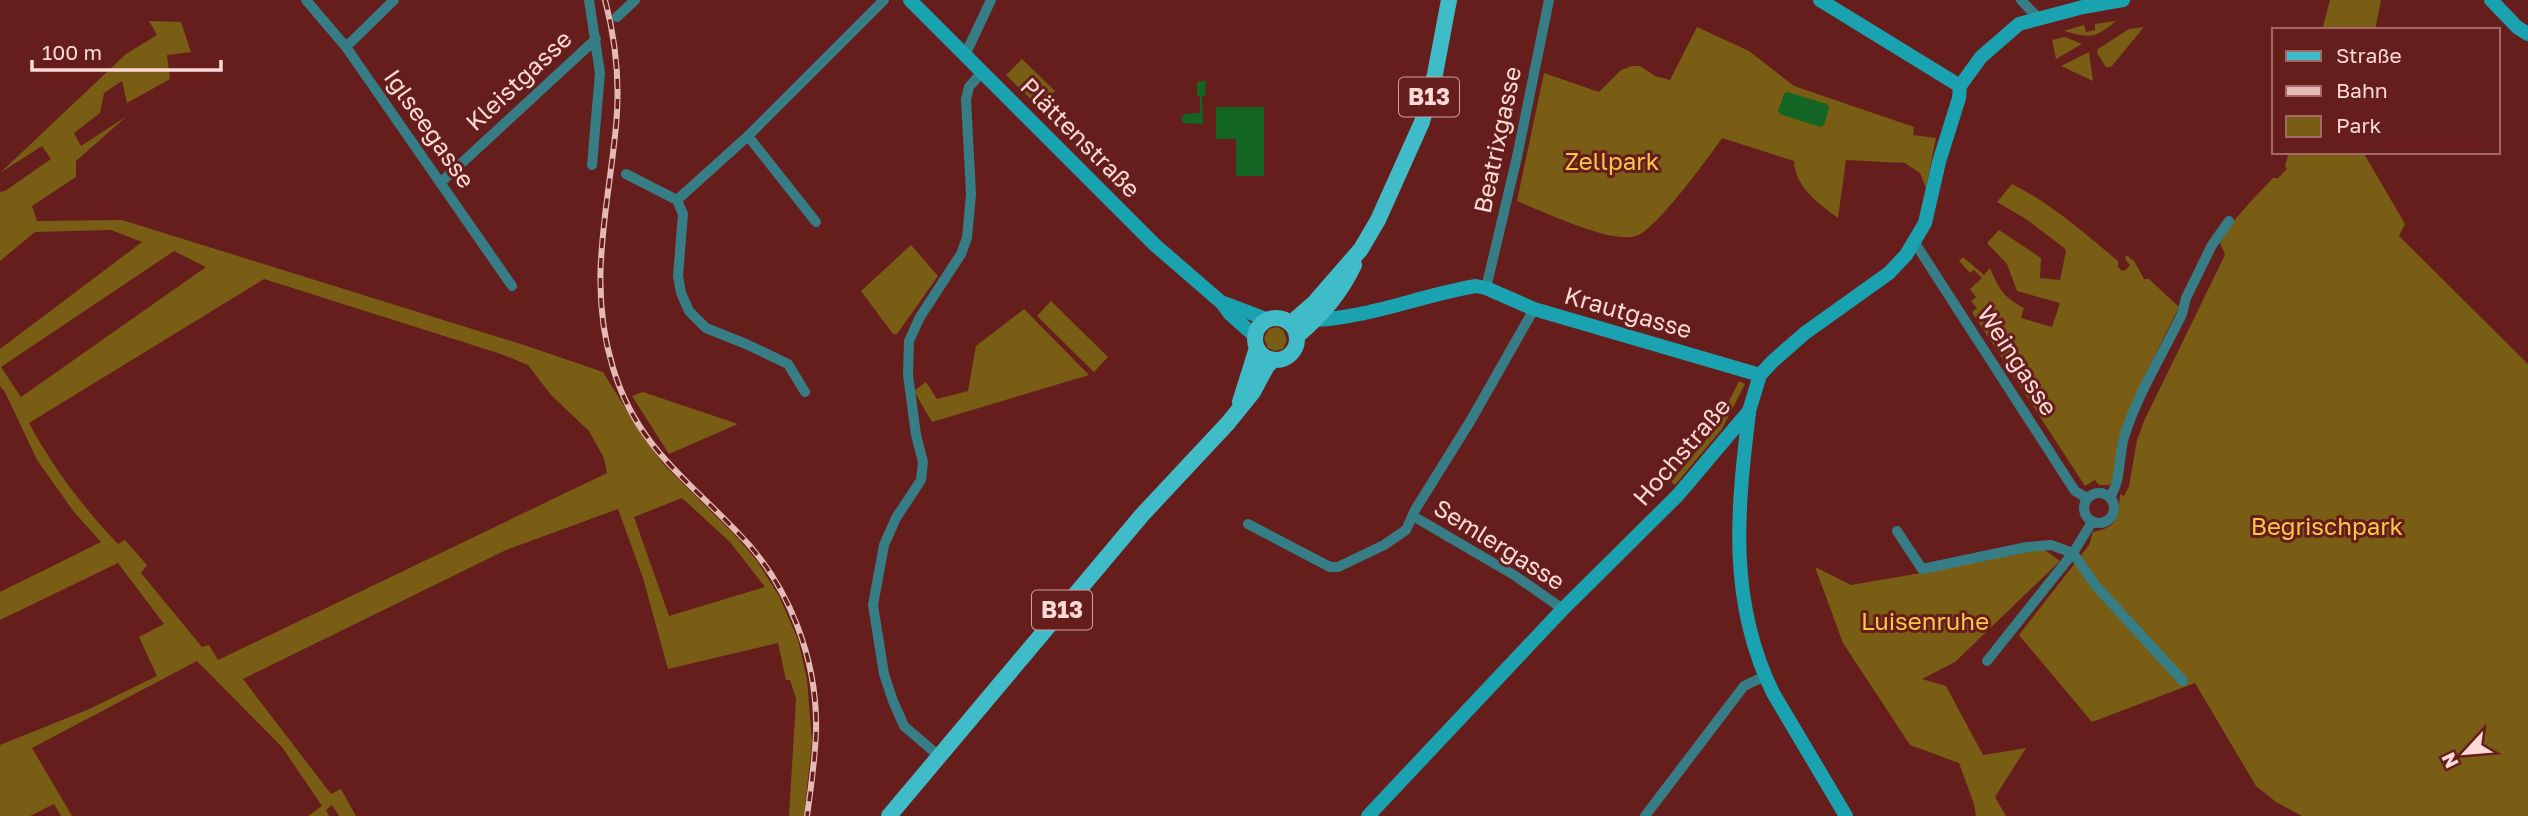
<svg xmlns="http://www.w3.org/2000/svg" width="2528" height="816" font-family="'Golos Text',sans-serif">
	<rect width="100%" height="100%" fill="#651e1c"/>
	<path fill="#795d14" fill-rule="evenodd" d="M2330 0H2381L2375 30H2322Z
		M149 21 181 22 191 52 167 55 170 79 127 103 122 81 104 93 100 113 74 133 81 146 127 116 76 161V177L32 206 37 221 122 220 524 345 603 372 645 440 665 466 734 534 757 561 779 596 798 640 807 679 812 742 804 816H789L796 699 790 680H786L778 643 668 669 643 578 618 509 506 550 243 679 331 794 341 789 356 816H339L332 805 326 810 329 816H308L322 806 282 747 197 661 32 748 72 816H61L54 804 30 816H0V745L87 710 157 676 139 637 164 624 118 563 0 620V592L101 542 74 512 37 460 5 392 0 386V349L142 242 111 230 35 232 0 261V192L5 191 51 159 42 146 0 173 126 54 157 35ZM174 251 206 267 21 397 1 367ZM264 279 501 354 528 365 551 395 589 431 604 458 607 473 218 660 209 645 202 647 141 573 147 565 125 540 118 544C85 510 51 465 29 423ZM682 498 730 542 765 587 669 616 634 517Z
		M2116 21C2095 39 2090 38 2064 31L2084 25 2086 32 2095 30V24Z
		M1697 27 1749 51 1794 86 1914 127 1913 135 1936 138 1926 188 1920 173 1905 163 1846 160 1838 218C1819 204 1795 187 1794 161L1722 138C1709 157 1655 231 1636 236 1611 244 1542 211 1517 201L1544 73 1599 92 1621 70 1632 66H1640L1655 76 1670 80Z
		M2144 27 2111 67H2106L2097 53 2098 49 2129 29Z
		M2065 37 2082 44 2056 59 2052 40Z
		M2089 52 2093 81 2061 66Z
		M1022 59 1055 91 1039 107 1006 75Z
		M2289 152H2363L2405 224 2399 236 2528 364V816H2302L2276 802 2256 786 2195 683 2092 722 2019 635 2089 545 2093 532C2119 527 2118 517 2120 494L2124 496 2129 486 2137 440 2145 419 2223 259 2225 254 2220 243C2232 218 2255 198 2273 178H2278L2287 169 2285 166Z
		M2012 184C2052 204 2084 233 2118 261V267L2122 271 2126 270 2130 265 2125 259 2126 255 2134 261 2144 279H2149L2179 307C2158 350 2134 393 2119 438 2114 452 2120 475 2109 485H2099L2095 480 2085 486 1972 312 1977 308 1971 301 1976 297 1970 289 1982 278 1974 270 1970 273 1959 261 1963 257 1984 275 1990 268C1999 289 2003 297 2024 308L2021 318 2052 327 2060 303 2017 291 2007 264 1987 243 1999 230 2041 258 2040 278 2060 280 2066 251 2064 248 2026 219 1997 202Z
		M911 245 938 276 897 334H893L861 291Z
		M1051 301 1108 357 1094 372 1037 316Z
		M1024 309 1089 375 932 422 914 391 926 382 937 399 968 391 976 346Z
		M1277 327 1283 330 1287 340 1283 349 1275 351 1268 348 1264 338 1269 329Z
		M1739 381 1745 384 1722 429 1675 485 1671 482 1715 429Z
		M643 392 738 424 669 454 632 396Z
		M2041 547 2060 561 1955 662 1922 679 1946 686 1983 755 2026 748 1995 797 2006 816H1976L1974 804 1959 763 1910 745 1843 643 1815 567 1851 585 1921 573Z"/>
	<path fill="#126522" d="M1206 81 1205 96H1202L1203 124 1183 123 1181 119 1184 114 1200 113V96H1197V82Z
		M1787 92 1827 104 1829 108 1824 125 1820 127 1780 114 1778 111 1784 94Z
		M1216 107H1264V176H1236V139H1216Z"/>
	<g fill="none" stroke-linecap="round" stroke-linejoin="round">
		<path stroke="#377d86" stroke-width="10" d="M306 0 346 47 512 286
			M589 0 600 73 592 165
			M2021 0 2039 19
			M617 17 635 0
			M346 47 394 0
			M965 55 991 0
			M748 136 816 222
			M626 174 677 200 748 136 884 0
			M440 183 596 39
			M677 200 683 214 678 276 681 293 689 311 706 328 746 344 788 364 805 392
			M1915 243 2075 491 2087 498
			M1486 288 1517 157 1549 0
			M2084 508a15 15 0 1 1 30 0a15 15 0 1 1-30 0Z
			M2110 497C2122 479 2118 455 2125 434 2139 392 2163 353 2182 314L2186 298 2212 245 2229 221
			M1413 516 1514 575 1563 609
			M2092 522 2073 553 2096 586 2183 681
			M1248 524 1330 567H1338L1384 545 1406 530 1415 510 1471 420 1534 309
			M1897 531 1922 569 2027 547 2051 545 2073 553 1987 661
			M939 756 904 726 893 701 884 674 873 605 884 545 896 518 921 480 923 462 916 435 908 375 909 341 920 317 961 254 967 238 971 194 966 99 969 87 982 72
			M1645 816 1744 686 1765 676"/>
		<path stroke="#1ba2b0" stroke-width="14" d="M910 0 1155 245 1222 303 1230 314 1255 336
			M1820 0 1960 86
			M2491 0 2517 27 2528 34
			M1960 86 1981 57 2019 24 2083 7 2123 0
			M1224 303 1266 319
			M1315 320C1371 317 1422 295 1476 286L1486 288 1534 309 1760 375
			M1749 413C1737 511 1728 601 1773 693L1846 816
			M1368 816 1563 609 1678 495 1749 411 1760 375 1773 361 1805 333 1889 273 1906 255 1925 223 1939 162 1959 98 1960 86"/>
		<path stroke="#40bbc8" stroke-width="16" d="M1255 339a21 21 0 1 1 42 0a21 21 0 1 1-42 0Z
			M1291 323 1314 303 1361 249 1378 220 1422 122 1435 74 1449 0
			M1297 336C1322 315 1340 294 1354 265
			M1240 402 1257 348
			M889 816 1142 515 1228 423 1253 392 1267 366 1273 360"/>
		<defs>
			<path id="rail" d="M605 0C616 41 620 84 616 126 608 211 587 283 613 368 637 447 686 478 739 534 789 585 818 660 816 732 815 760 811 788 807 816"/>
		</defs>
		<use href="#rail" stroke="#e4bab6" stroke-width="6"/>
		<use href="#rail" stroke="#651e1c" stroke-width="3.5" stroke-dasharray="10" stroke-linecap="butt"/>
	</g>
	<g text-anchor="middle" stroke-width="6" stroke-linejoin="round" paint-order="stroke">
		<g fill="#651e1c" stroke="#d0a29e" stroke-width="2">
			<rect x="1399" y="77.5" width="60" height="39" rx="5"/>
			<rect x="1032" y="590.5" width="60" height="39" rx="5"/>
		</g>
		<g font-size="23" font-weight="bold" fill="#fedad6">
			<text x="1429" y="105">B13</text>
			<text x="1062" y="618">B13</text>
		</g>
		<g font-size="24" fill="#fedad6" stroke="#651e1c">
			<text transform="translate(519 81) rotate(-43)" y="8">Kleistgasse</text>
			<text transform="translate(429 129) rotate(55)" y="8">Iglseegasse</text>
			<text transform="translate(1080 138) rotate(45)" y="8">Plättenstraße</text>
			<text transform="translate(1498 140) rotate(-78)" y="8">Beatrixgasse</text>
			<text transform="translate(1628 313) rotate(16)" y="8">Krautgasse</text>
			<text transform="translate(2017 361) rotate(57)" y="8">Weingasse</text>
			<text transform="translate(1682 452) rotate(-49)" y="8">Hochstraße</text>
			<text transform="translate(1499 545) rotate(32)" y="8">Semlergasse</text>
		</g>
		<g font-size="24" fill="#fac647" stroke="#651e1c">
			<text x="1612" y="170">Zellpark</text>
			<text x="2327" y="535">Begrischpark</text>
			<text x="1925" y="630">Luisenruhe</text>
		</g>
	</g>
	<rect x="2272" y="28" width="228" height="126" fill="#651e1c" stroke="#a26966" stroke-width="2"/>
	<rect x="2286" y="51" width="35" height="10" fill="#40bbc8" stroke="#a26966" stroke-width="2"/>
	<text x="2336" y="63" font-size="21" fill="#fedad6">Straße</text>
	<rect x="2286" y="86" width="35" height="10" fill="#e4bab6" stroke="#a26966" stroke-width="2"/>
	<text x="2336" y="98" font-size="21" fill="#fedad6">Bahn</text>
	<rect x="2286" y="116" width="35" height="21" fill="#795d14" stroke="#a26966" stroke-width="2"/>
	<text x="2336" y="133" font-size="21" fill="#fedad6">Park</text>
	<g transform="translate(2465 753) rotate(244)" stroke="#651e1c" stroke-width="5" paint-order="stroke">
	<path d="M0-5L12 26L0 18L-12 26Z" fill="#fedad6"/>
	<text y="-10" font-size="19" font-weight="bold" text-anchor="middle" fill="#fedad6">N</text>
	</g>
	<path d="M32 60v10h189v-10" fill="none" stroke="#fedad6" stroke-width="3.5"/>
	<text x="42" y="60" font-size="21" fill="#fedad6" stroke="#651e1c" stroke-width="5" paint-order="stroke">100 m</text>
</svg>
